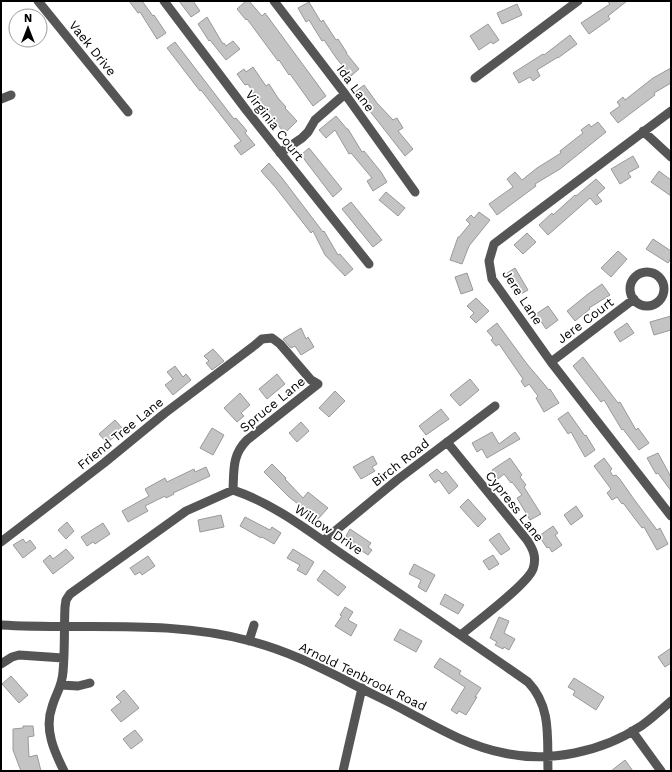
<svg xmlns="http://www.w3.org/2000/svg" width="672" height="772" font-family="'Work Sans',sans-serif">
	<rect width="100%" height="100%" fill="#fff"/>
	<path fill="#c4c4c4" stroke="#999" d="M129 1H142L153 16 154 15 166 33 157 39 140 12 138 13Z
		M179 1H193L200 11 191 17Z
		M246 1H249L262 16 265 13 326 96 313 106 290 74 289 75 279 60 278 61 247 19 246 20 237 9Z
		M607 1H627L608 16 610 19 589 34 581 23 610 4Z
		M309 2 321 22 323 20 336 40 338 39 347 53H346L359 69 351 76 337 59 324 40 322 41 309 20 306 22 298 8Z
		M517 4 522 15 502 24 497 13Z
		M207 17 223 44 224 43 226 46 233 41 240 49 226 60 210 40 209 41 198 24Z
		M488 24 499 40 493 44 491 42 479 50 470 36Z
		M570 35 577 44 558 58V57L537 70 540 76 533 81 530 77 519 83 513 73 543 54 544 55Z
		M175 42 234 119 236 118 247 131 245 133 255 145 241 155 234 146 241 141 201 90 200 91 167 48Z
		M253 67 266 86 269 84 278 98 286 107 285 108 297 121 285 133 264 110 248 84 245 85 237 74 244 69 246 72Z
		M671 68V83L654 93 655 95 618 123 610 113 620 106 617 102 623 97 625 100 653 78Z
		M364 85 377 103 393 120 397 118 403 128 398 131 413 149 405 156 355 92Z
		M336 116 347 129H348L362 152 364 151 381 172 387 182 373 191 367 181 372 178 351 153 349 154 335 130 326 138 319 130Z
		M598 122 606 132 560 169 535 184 536 186 497 215 489 204 513 187 507 179 515 172 522 180 537 168 561 153 560 151 583 133 581 130 589 124 591 127Z
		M309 148 342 189 333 197 301 155Z
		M633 156 639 167 628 173 631 177 620 184 611 169Z
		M269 163 282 178 323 232 324 231 338 255 340 254 353 269 345 276 325 255 313 231 311 233 276 188 261 171Z
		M659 171 671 180V196L651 182Z
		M596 179 605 188 597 195 602 201 596 205 590 198 548 235 539 225 552 213 553 215 575 195 576 196Z
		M386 192 405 208 398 216 379 200Z
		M351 202 382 240 373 247 342 209Z
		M479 212 490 220 469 246 462 264 450 260 458 237H459L470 224 466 220 471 215 474 218Z
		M527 233 536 242 523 254 514 245Z
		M653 239 671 251V258L668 263 646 249Z
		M618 251 627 259 611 277 601 268Z
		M515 268 528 290 517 296 504 275Z
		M467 273 473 290 461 294 455 277Z
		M602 284 610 295 589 308 590 309 575 321 567 311 588 294Z
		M476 298 489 311 476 323 470 317 474 313 467 306Z
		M548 306 558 320 546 329 536 314Z
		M671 316V330L654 335 650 322Z
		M497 323 527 364 549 390 550 389 559 403 544 412 536 398 538 396 529 384 525 387 521 381 523 379 499 344 496 346 491 340 493 338 487 331Z
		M627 323 634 333 620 342 614 332Z
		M301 328 306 339 308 337 314 347 301 355 295 346 291 348 283 339Z
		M213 349 224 361 212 370 206 363 209 361 204 356Z
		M583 357 618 403 620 402 636 430 638 428 649 443 639 450 623 429 622 430 604 400 601 402 573 366Z
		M175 366 183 377 186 374 191 380 173 395 165 385 173 379 167 372Z
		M277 374 285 384 267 399 259 389Z
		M470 379 479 390 460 406 450 395Z
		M335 391 345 401 329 417 319 408Z
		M240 393 250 405 241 413 244 416 237 422 224 408Z
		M441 409 449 419 426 435 419 426Z
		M568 412 585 436 586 435 595 450 585 457 571 432 568 434 558 419Z
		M115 420 123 429 107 443 99 434Z
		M301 422 309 431 297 442 289 433Z
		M212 428 224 435 213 455 200 448Z
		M492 432 499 444 515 432 520 439 487 458 482 449 477 452 472 443Z
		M658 453 671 477V491L658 473 656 474 647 458Z
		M373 456 377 464 372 467 375 471 361 479 353 467Z
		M510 458 522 475 520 477 526 485 524 487 541 514 530 520 517 498 522 495 512 482 511 483 504 474 498 479 492 470Z
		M604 458 612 469 610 471 613 476 616 475 619 478 636 502 657 530 660 528 668 544 657 550 644 527 642 528 623 503 622 504 617 497 612 500 607 493 611 489 594 466Z
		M272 464 286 478 285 479 303 498 308 492 328 508 318 519 289 497 264 472Z
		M206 467 210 476 173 493 174 494 166 498 165 496 145 506 148 511 128 522 122 511 149 496 145 489 165 478 167 482 194 469 195 472Z
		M437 469 442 474 446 471 458 486 449 494 439 480 435 483 429 475Z
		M468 499 486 519 478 527 460 507Z
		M576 506 583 516 571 525 564 515Z
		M221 515 224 527 200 532 198 520Z
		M245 517 270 530 272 527 281 533 274 544 262 537 261 538 240 526Z
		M67 522 74 531 66 539 58 530Z
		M103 523 110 534 95 544 93 542 87 546 81 537Z
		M553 526 558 533 555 535 562 545 552 552 549 547 547 548 539 536Z
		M350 529 371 543 368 547 372 550 368 555 352 544 354 542 346 536Z
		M499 533 510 549 501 555 489 540Z
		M23 539 26 543 30 540 36 548 23 558 13 545Z
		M66 549 74 558 53 574 43 561 50 555 53 559Z
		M293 549 314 562 306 575 297 570 300 565 287 558Z
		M493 555 499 564 489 570 483 561Z
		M148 556 155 566 142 575 140 572 135 575 130 568Z
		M414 564 435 575 426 592 418 587 421 580 409 574Z
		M324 570 346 587 338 596 317 580Z
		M445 594 464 605 458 614 440 604Z
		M345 607 353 612 348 620 357 625 351 636 335 626 342 616 340 615Z
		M499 617 509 621 504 633 515 639 509 650 504 647 503 649 495 645 497 642 490 638Z
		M400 629 422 641 416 652 394 640Z
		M671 648V663L665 667 658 657Z
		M440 658 461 671 459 674 481 688 475 697H477L466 715 459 711 457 714 451 710 465 687 434 667Z
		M11 676 28 695 19 703 2 684Z
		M574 678 604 697 596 710 573 695 575 691 568 687Z
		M124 690 139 708 121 722 111 710 121 702 116 697Z
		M23 726H33L34 736 28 737 29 757 37 755 41 771H21L13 750V729L23 728Z
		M135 730 143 740 131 749 123 739Z
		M625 760 633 771H611Z"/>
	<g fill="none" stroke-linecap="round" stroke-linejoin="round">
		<path stroke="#555" stroke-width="9" d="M38 1 128 112
			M164 1 247 111 369 264
			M274 1 345 94 415 192
			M475 78 578 1
			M1 99 11 95
			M671 111 494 244 489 261 492 279 551 362 671 516
			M643 131 671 157
			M280 153 302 138 308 132 315 120 345 94
			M630 289a17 17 0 1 1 34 0a17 17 0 1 1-34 0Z
			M551 362 634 299
			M447 442 527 540C533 549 537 557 533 569 527 585 476 622 461 635
			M323 541 397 480 495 406
			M1 542 104 463 165 413 255 345 262 339 272 338 280 344 311 380 318 384 247 440C232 455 234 470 233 490
			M1 625C84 630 169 619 250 641 285 650 313 664 345 680 365 691 386 700 406 711 438 728 468 746 504 753 549 763 602 752 641 726 651 719 661 710 671 701
			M249 641 254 625
			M1 664 12 657 19 655 63 658
			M61 685 78 686 90 683
			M632 731 661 771
			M64 771C54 751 44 729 52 707 56 693 62 687 63 672 65 651 64 628 65 607L66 600 70 594 186 511 233 490C278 505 316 537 355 563 413 603 471 642 528 682 552 707 547 739 548 771
			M343 771 362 688"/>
	</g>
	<g text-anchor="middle" stroke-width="3.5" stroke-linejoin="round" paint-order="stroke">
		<g font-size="13" fill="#000" stroke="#fff">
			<text transform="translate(93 48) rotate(51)" y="5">Vaek Drive</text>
			<text transform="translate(356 88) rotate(54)" y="5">Ida Lane</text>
			<text transform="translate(275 125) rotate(52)" y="5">Virginia Court</text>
			<text transform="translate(523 297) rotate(57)" y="5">Jere Lane</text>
			<text transform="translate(585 320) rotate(-37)" y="5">Jere Court</text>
			<text transform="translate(272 404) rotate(-39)" y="5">Spruce Lane</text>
			<text transform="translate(120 433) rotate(-39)" y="5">Friend Tree Lane</text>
			<text transform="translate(400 462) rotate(-38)" y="5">Birch Road</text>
			<text transform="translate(515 506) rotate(52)" y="5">Cypress Lane</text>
			<text transform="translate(329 529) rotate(34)" y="5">Willow Drive</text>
			<text transform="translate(363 676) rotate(26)" y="5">Arnold Tenbrook Road</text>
		</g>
	</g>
	<rect width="672" height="772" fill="none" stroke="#000000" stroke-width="4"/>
	<g transform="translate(28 28)"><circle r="19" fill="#ffffff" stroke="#999999"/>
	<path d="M0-3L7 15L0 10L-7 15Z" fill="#000000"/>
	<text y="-6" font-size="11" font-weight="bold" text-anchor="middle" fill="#000000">N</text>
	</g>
</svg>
